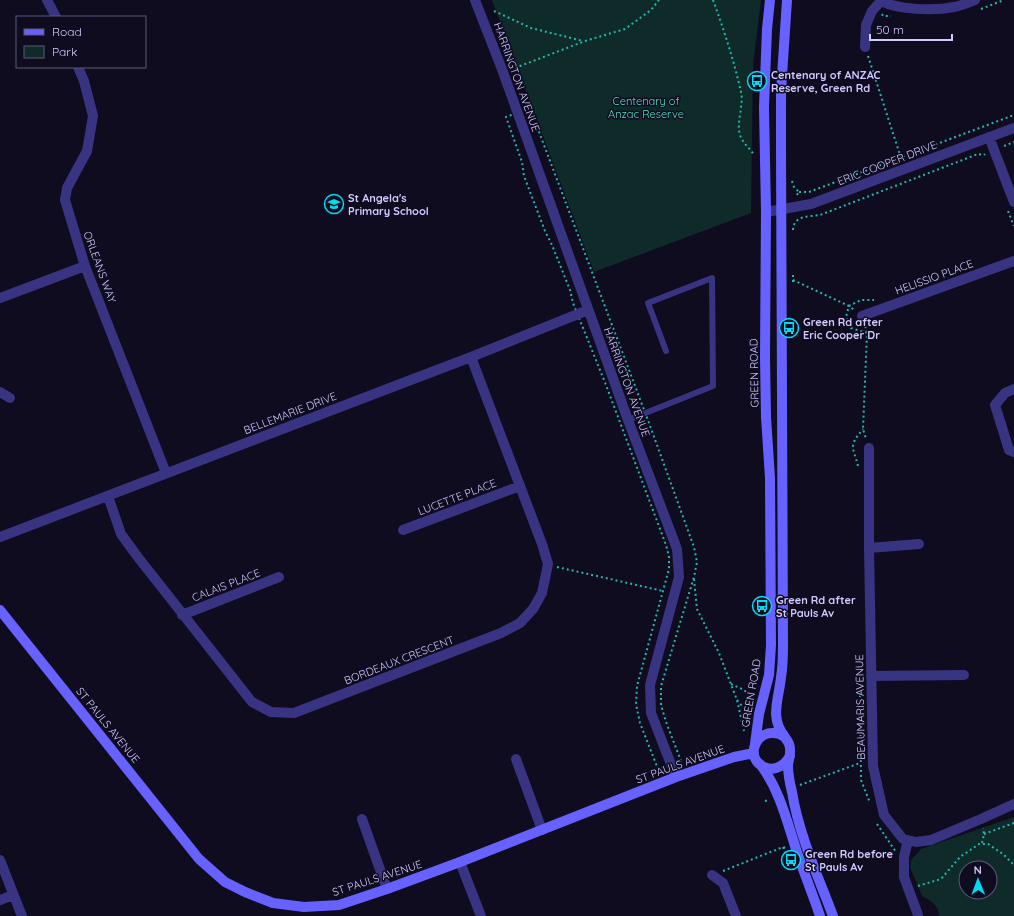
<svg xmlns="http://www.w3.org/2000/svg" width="1014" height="916" font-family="Quicksand,sans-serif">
	<rect width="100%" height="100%" fill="#0f0c20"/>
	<path fill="#0e2a29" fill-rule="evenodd" d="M492 0H761L753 66 751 213 594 272Z
		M1014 817V916H939C939 905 930 900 922 896L910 867 911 860 921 849ZM966 868H990V892H966Z"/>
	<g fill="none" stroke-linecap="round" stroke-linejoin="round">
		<path stroke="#28b5ae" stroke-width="2" stroke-dasharray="2 3" stroke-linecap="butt" d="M713 0C724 30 734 61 741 92 744 105 736 123 740 135 743 144 750 148 754 155
			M981 9 1004 0
			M494 11 531 28 583 41
			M882 14 883 16H891
			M868 56 901 158
			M515 68 585 41 625 29 651 10 659 0
			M530 108 649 423 694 547 697 562 694 577 661 686V705L666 722 681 761 658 769 640 723 636 704 637 686 669 569V556L666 545 606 385 573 303 570 290 552 245 545 231 532 197 524 176 522 162 506 117Z
			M1004 146 1014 142
			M792 181 794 187 799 192 796 196
			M799 192H809L1014 115
			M1008 211 1014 226
			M793 230C794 215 808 217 820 215L978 154 984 155 985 154
			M793 275V284
			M793 280 849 306 854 310
			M865 326 867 333 863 429 866 439
			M867 333 851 328 846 317 849 306 861 300H874
			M858 466C853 446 848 447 863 429
			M557 567 663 591
			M694 579 697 609 719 653 737 700 744 731
			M731 684 744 690 748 694 753 695
			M860 685 861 780 870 803
			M737 700 749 714
			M800 785 860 763
			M765 801 769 800
			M877 824 896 852
			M984 834 1014 823
			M982 843 984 834 983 828
			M783 847 787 857
			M723 871 783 847 786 848
			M918 886 941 879 960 857 979 844H988L1003 854 1014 865"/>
		<path stroke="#383481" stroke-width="6" d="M628 420 713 386 712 278 648 303 666 351"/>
		<path stroke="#383481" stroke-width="10" d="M47 0 56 17
			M475 0 503 72 628 420 677 549 679 577 650 685 651 713 676 777
			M881 1C899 10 934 11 954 7 961 6 968 3 975 0
			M865 47 866 25 872 11 881 1
			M78 67 84 81 93 116 87 151 67 188 65 200 85 266 166 473
			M989 137 1014 202
			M766 212 811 204 1014 128
			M0 298 85 266
			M862 316 1014 261
			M1014 389 1005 393 995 405 1009 450 1014 452
			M0 392 10 398
			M869 448V548L873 766 884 815 903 839 916 842 931 840 981 819 1014 804
			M108 496 121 534 137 556 252 702 271 712 294 713 501 633 520 623 533 609 542 593 548 564 542 544 471 357
			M403 530 520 486
			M0 537 471 357 588 310
			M869 548 919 544
			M182 615 279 577
			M871 676 964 675
			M516 759 542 830
			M362 819 387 889
			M908 840 904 857V877L918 915
			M0 860 22 916
			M460 862 481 916
			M712 875 723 883 736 916
			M0 900 13 895"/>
		<path stroke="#6761ff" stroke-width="10" d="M0 610 199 859 225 882 245 892 273 903 304 907 339 905 387 889 460 862 676 777 734 757 754 753
			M785 737C769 718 779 699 781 677 783 666 783 655 783 645L781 149V91L787 0
			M755 744 759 714 769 675 771 645 770 478 766 417 765 357 766 212 764 107 767 29 770 0
			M790 756C775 782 745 763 756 743 763 729 784 730 789 744 792 751 789 758 788 765 788 774 790 784 792 792 799 835 818 876 833 916
			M760 764C780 790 787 822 797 852 804 873 813 895 820 916"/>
	</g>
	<defs>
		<symbol id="bus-ring" viewBox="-11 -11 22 22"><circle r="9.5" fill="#0f0c20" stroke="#00daf5" stroke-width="1.5"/><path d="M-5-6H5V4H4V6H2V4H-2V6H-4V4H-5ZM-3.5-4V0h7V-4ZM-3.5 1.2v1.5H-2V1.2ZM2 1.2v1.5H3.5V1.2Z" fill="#00daf5"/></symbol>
		<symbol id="school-ring" viewBox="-11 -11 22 22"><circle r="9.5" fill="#0f0c20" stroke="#00daf5" stroke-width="1.5"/><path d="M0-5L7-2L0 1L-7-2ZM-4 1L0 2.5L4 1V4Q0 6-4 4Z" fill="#00daf5"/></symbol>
	</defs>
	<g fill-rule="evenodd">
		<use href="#bus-ring" x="746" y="70" width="22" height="22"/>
		<use href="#school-ring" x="323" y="193" width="22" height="22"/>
		<use href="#bus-ring" x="778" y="317" width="22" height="22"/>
		<use href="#bus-ring" x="751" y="595" width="22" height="22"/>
		<use href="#bus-ring" x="780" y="849" width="22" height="22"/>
	</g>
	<g text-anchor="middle" stroke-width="3" stroke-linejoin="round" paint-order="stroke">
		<g font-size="11" font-weight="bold" fill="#d1caff" stroke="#0f0c20" text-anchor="start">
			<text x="771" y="79">Centenary of ANZAC<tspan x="771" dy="13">Reserve, Green Rd</tspan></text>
			<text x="348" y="202">St Angela's<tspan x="348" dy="13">Primary School</tspan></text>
			<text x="803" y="326">Green Rd after<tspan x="803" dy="13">Eric Cooper Dr</tspan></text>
			<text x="776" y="604">Green Rd after<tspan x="776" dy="13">St Pauls Av</tspan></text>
			<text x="805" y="858">Green Rd before<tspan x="805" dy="13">St Pauls Av</tspan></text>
		</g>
		<g font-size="11" fill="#d1caff" stroke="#0f0c20">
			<text transform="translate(517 77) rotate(70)" y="4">HARRINGTON AVENUE</text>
			<text transform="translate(887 163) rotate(-21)" y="4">ERIC COOPER DRIVE</text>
			<text transform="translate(100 267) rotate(70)" y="4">ORLEANS WAY</text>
			<text transform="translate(934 277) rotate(-20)" y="4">HELISSIO PLACE</text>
			<text transform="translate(754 373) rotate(-91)" y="4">GREEN ROAD</text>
			<text transform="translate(627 382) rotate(70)" y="4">HARRINGTON AVENUE</text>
			<text transform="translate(290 413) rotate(-21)" y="4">BELLEMARIE DRIVE</text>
			<text transform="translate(457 497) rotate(-21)" y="4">LUCETTE PLACE</text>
			<text transform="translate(226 585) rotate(-21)" y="4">CALAIS PLACE</text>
			<text transform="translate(399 660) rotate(-21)" y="4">BORDEAUX CRESCENT</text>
			<text transform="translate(751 693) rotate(-80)" y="4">GREEN ROAD</text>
			<text transform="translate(860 707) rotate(-91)" y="4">BEAUMARIS AVENUE</text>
			<text transform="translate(108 725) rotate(51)" y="4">ST PAULS AVENUE</text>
			<text transform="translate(680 764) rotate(-20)" y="4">ST PAULS AVENUE</text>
			<text transform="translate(377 878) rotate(-18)" y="4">ST PAULS AVENUE</text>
		</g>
		<g font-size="11" fill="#52e3c0" stroke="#0f0c20">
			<text x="646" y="105">Centenary of<tspan x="646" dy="13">Anzac Reserve</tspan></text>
		</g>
	</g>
	<rect x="16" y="16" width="130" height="52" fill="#0f0c20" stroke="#5d5879"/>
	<rect x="24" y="29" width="20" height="6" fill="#6761ff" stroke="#5d5879"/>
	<text x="52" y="36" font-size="12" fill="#d1caff">Road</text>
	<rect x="24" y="46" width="20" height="12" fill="#0e2a29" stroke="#5d5879"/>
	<text x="52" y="56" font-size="12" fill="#d1caff">Park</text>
	<g transform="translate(978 880) rotate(359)"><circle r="19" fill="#0f0c20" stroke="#5d5879"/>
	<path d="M0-3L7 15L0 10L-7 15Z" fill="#00daf5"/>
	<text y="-6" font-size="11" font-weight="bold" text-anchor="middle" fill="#d1caff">N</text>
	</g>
	<path d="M870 34v6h82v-6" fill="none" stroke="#d1caff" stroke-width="2"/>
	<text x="876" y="34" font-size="12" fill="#d1caff" stroke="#0f0c20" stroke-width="3" paint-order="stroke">50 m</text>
</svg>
